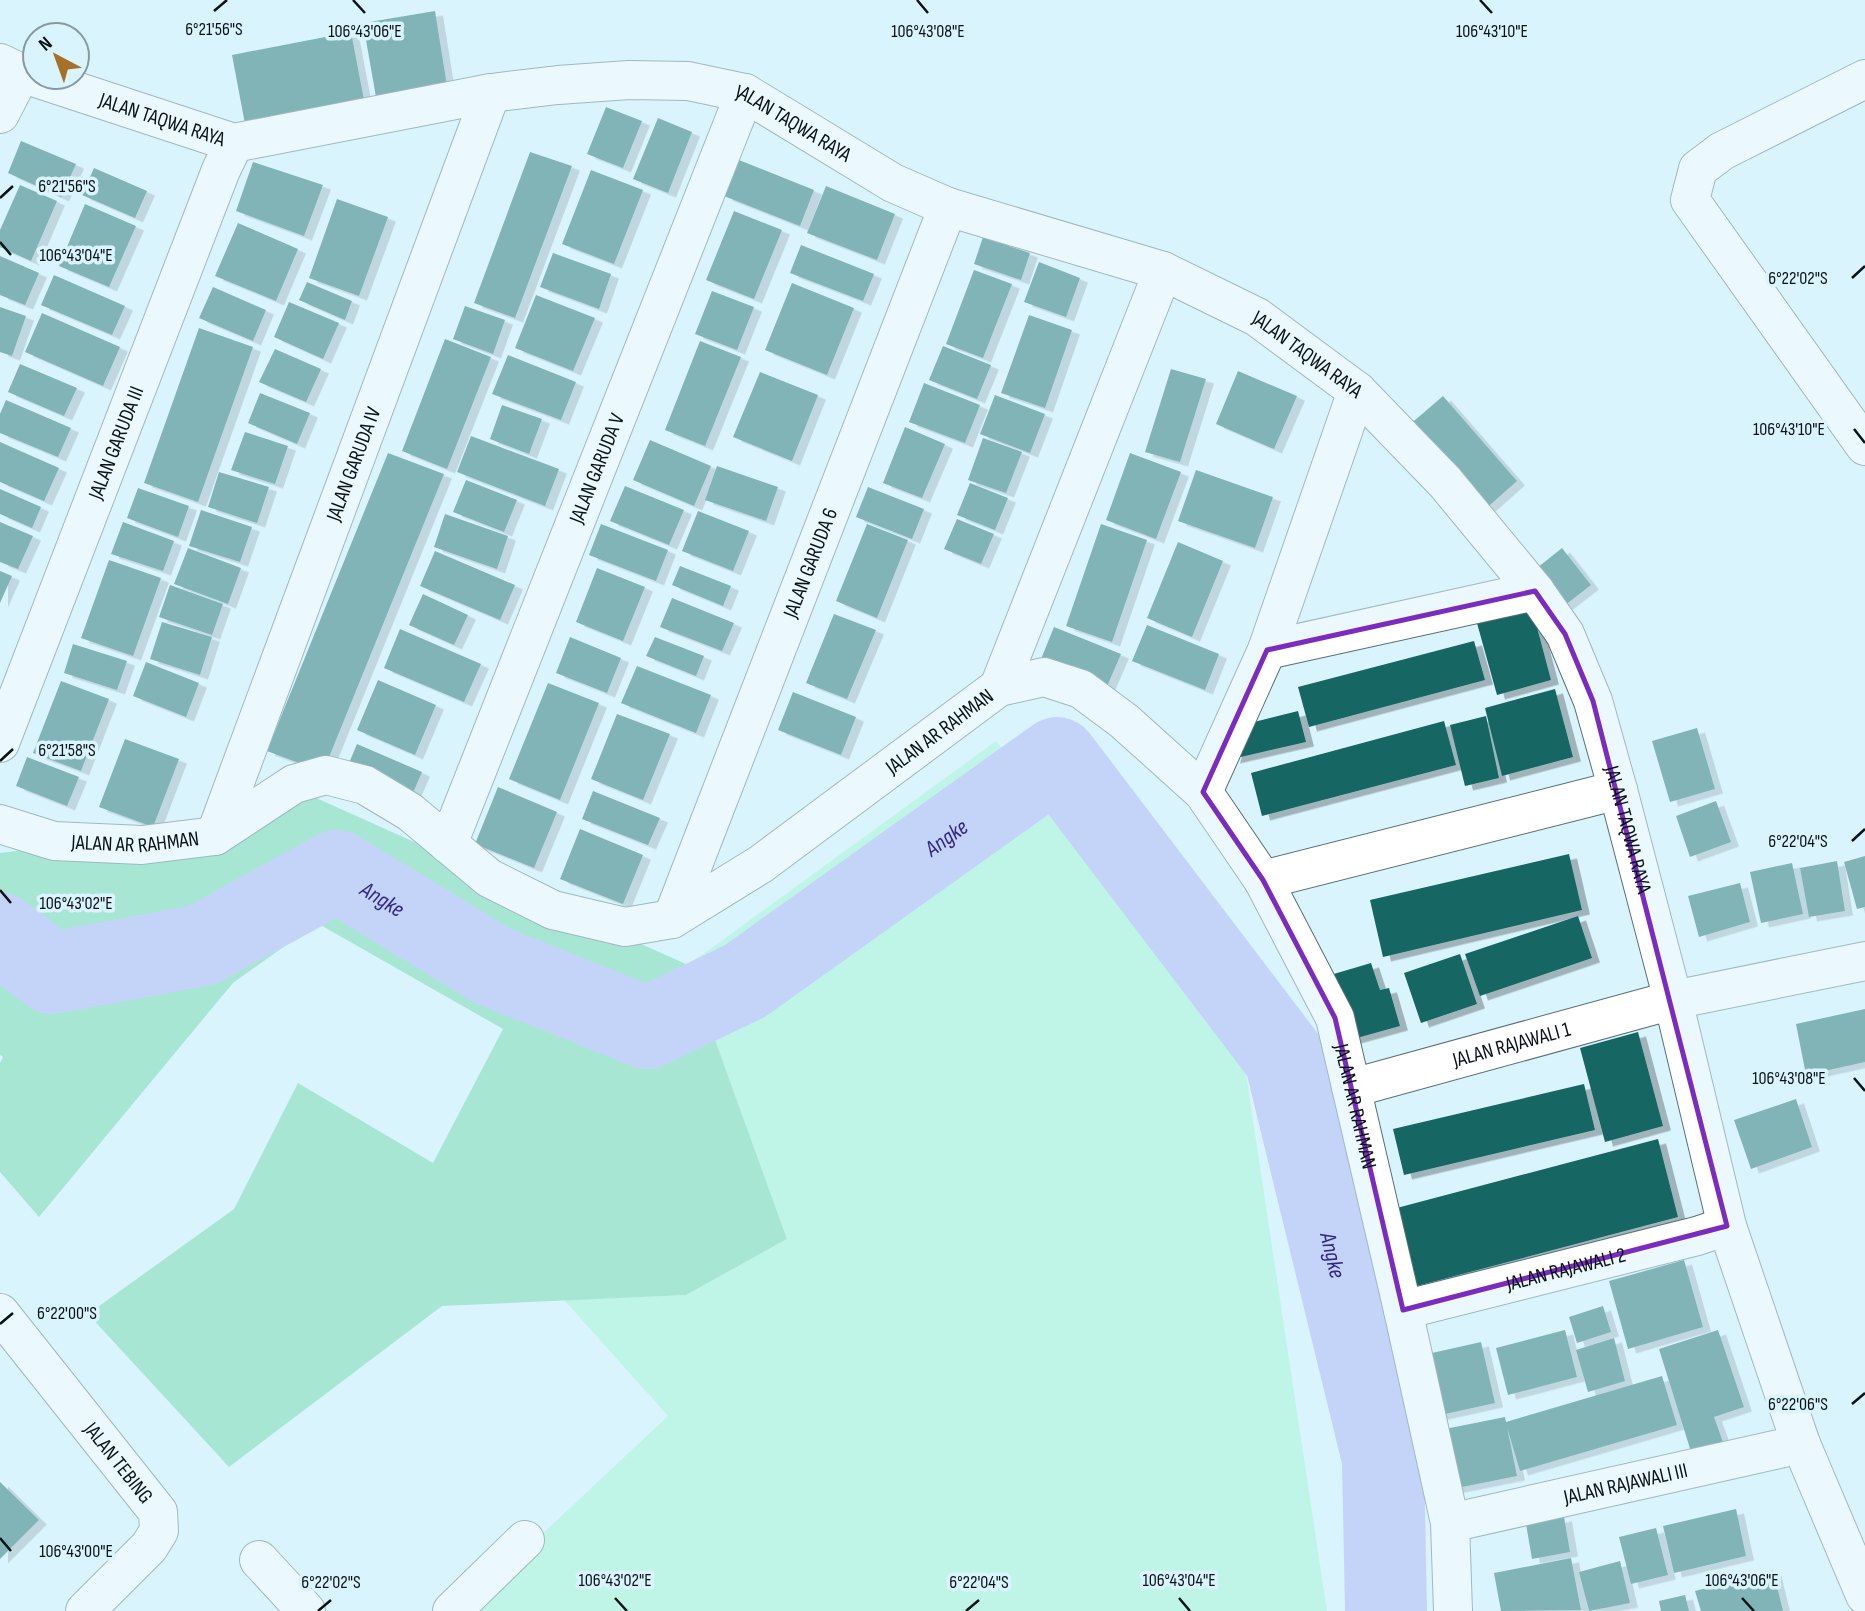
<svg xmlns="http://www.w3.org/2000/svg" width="1865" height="1611" font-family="'Sofia Sans Condensed',sans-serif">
	<defs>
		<filter id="shadow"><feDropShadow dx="8" dy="4.5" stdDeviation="0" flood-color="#0004"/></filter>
	</defs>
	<rect width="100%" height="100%" fill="#daf4fd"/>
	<path fill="#9cf7ca" d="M996 741 1240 1034 1327 1611H460L668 1416 564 1300 686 1295 787 1239 688 965Z"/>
	<path fill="#6bd4a3" d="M303 792 688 965 787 1239 686 1295 442 1306 229 1467 88 1314 234 1209 298 1083 433 1163 503 1029 317 923 233 983 39 1217 0 1172V1063L3 1057 0 1055V853L198 827Z"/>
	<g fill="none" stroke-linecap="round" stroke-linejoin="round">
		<path stroke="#a9aef2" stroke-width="82" id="s1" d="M0 934 52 973 202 945 337 871 491 965 647 1028 745 981 1057 758 1285 1058 1383 1459 1386 1611"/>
	</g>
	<path fill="#156663" filter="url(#shadow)" d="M435 11 447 86 376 97 363 23Z
		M351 32 364 100 245 124 232 55Z
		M606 107 642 121 623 168 587 154Z
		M658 118 692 132 668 193 633 179Z
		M21 141 76 164 61 197 8 173Z
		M530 152 572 166 515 318 474 303Z
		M739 160 814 190 800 226 724 196Z
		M253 162 323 185 304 236 236 211Z
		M94 168 147 191 135 218 82 195Z
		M591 170 643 190 614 264 562 244Z
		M20 185 57 201 31 261 0 247V230Z
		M826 186 895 214 877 260 807 233Z
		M337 199 388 217 359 296 309 278Z
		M85 204 136 226 109 287 59 266Z
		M734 211 782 230 754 299 706 280Z
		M238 223 298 249 276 301 215 276Z
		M983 237 1030 253 1021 280 974 264Z
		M801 245 874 274 863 301 790 273Z
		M553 253 611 274 599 309 540 287Z
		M0 256 39 273 25 305 0 295Z
		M1039 262 1080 278 1066 317 1024 302Z
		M974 270 1012 284 983 358 946 344Z
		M54 275 125 306 112 335 41 305Z
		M307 282 352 301 345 320 299 300Z
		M792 283 854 308 827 375 765 350Z
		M213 287 266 310 253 341 199 318Z
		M712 291 754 307 737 350 695 334Z
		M536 295 595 318 573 371 515 348Z
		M289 302 339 323 323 359 274 337Z
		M465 306 505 320 493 354 453 339Z
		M0 307 26 316 12 356 0 352Z
		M42 313 120 347 103 386 25 352Z
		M1029 315 1072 330 1045 408 1001 393Z
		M199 328 253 347 198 502 144 483Z
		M445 339 491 357 447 469 402 451Z
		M700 341 741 357 705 446 665 430Z
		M943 346 991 365 977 399 929 380Z
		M275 349 321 369 306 402 259 382Z
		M508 355 576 382 561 420 492 394Z
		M20 364 77 388 64 416 8 392Z
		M1171 369 1206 379 1180 462 1145 452Z
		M1238 371 1297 396 1274 449 1216 424Z
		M760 372 818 395 792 461 733 437Z
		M924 383 980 405 965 443 909 422Z
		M260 393 310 413 297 444 248 423Z
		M995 395 1045 414 1030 453 980 434Z
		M1443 396 1517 481 1482 512 1407 427Z
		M6 400 71 428 58 457 0 433V414Z
		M502 405 542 419 529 454 490 439Z
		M905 427 945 444 922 498 883 483Z
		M245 432 288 446 275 484 231 470Z
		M471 436 559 469 545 506 457 472Z
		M983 438 1022 452 1006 493 968 480Z
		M650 440 711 466 694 506 633 480Z
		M0 442 59 468 44 501 0 482Z
		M388 453 444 474 323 772 267 751Z
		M1130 453 1181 472 1156 539 1106 520Z
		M717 466 778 487 766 521 705 500Z
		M1196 470 1273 497 1255 548 1178 521Z
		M219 472 269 487 257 523 208 507Z
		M466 480 517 500 504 532 453 512Z
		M970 483 1008 498 995 530 957 515Z
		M625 486 684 510 669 545 610 521Z
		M868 487 924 509 912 539 856 517Z
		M138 488 189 506 178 537 127 518Z
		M0 489 41 507 32 528 0 514Z
		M201 510 252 527 240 562 189 546Z
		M698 511 749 531 733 571 682 551Z
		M445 514 508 536 497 569 434 547Z
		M957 519 994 534 981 564 944 549Z
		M0 522 33 536 18 569 0 562Z
		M123 522 174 541 163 571 111 554Z
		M601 524 668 550 656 581 589 555Z
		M867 524 908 540 877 618 836 601Z
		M1101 524 1147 540 1112 642 1066 626Z
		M1178 542 1223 561 1192 637 1147 618Z
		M188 548 241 568 228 604 174 584Z
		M1562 548 1591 585 1560 609 1532 572Z
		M435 551 515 585 500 620 420 586Z
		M109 560 161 578 133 656 81 638Z
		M680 566 731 586 723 606 672 585Z
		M597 568 645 587 623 641 576 622Z
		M0 571 12 576 0 603Z
		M170 585 223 604 212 635 159 617Z
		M423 594 468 615 454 645 409 625Z
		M672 598 734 623 722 651 660 627Z
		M1530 601 1551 680 1497 695 1475 616Z
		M834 614 876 630 847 699 806 683Z
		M162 622 212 637 200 675 150 659Z
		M1147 625 1219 654 1205 690 1132 661Z
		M1054 627 1121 654 1105 691 1039 664Z
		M400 629 481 664 464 702 384 668Z
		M570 637 621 658 607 693 556 673Z
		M655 637 704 656 696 676 646 656Z
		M1474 641 1485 680 1309 727 1298 687Z
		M73 644 127 661 117 690 64 673Z
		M146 662 199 683 186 717 133 696Z
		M637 666 711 695 696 733 621 703Z
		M378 680 436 705 415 755 357 730Z
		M61 681 109 699 81 771 33 753Z
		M548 683 599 703 560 800 509 779Z
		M1555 689 1573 757 1502 776 1485 708Z
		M793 692 856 717 841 755 778 730Z
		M1298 711 1306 742 1232 759 1242 725Z
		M617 714 670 734 643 800 591 779Z
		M1486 716 1499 778 1465 786 1450 725Z
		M1444 721 1456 765 1262 816 1251 773Z
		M1697 728 1715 789 1670 802 1652 741Z
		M125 739 179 759 153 827 99 807Z
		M357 744 422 772 412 795 347 768Z
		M27 757 79 777 67 806 16 786Z
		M498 787 557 812 534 868 475 844Z
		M593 791 660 818 648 845 582 819Z
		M1716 801 1731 842 1690 857 1676 816Z
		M580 829 643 855 623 904 560 879Z
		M1569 854 1582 910 1383 957 1370 900Z
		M1865 856V907L1857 909 1844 862Z
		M1837 861 1845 911 1809 917 1800 868Z
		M1792 863 1803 914 1761 923 1750 872Z
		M1740 883 1750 922 1699 937 1688 896Z
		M1578 916 1592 958 1480 996 1465 954Z
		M1460 954 1477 1004 1421 1023 1404 973Z
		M1371 963 1380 990 1389 988 1400 1026 1346 1041 1327 976Z
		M1865 1009V1062L1806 1075 1796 1024Z
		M1638 1032 1663 1126 1605 1142 1580 1048Z
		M1584 1084 1595 1130 1404 1175 1393 1129Z
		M1796 1099 1812 1147 1751 1169 1734 1120Z
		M1658 1139 1678 1217 1413 1287 1393 1209Z
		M1684 1260 1703 1327 1628 1349 1609 1281Z
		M1603 1306 1611 1332 1577 1343 1569 1317Z
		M1565 1330 1577 1377 1508 1395 1496 1348Z
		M1718 1330 1744 1407 1714 1417 1724 1445 1692 1455 1659 1349Z
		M1614 1338 1625 1381 1588 1392 1576 1350Z
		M1481 1342 1495 1403 1436 1416 1423 1355Z
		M1662 1376 1677 1425 1520 1471 1507 1427 1517 1476 1447 1490 1435 1431 1505 1417 1506 1422Z
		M0 1482 39 1520 0 1559Z
		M1736 1509 1746 1556 1674 1573 1663 1526Z
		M1564 1517 1570 1552 1532 1559 1526 1524Z
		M1656 1528 1668 1575 1631 1584 1619 1537Z
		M1571 1558 1581 1610 1501 1611 1494 1573Z
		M1620 1561 1630 1603 1589 1611 1579 1572Z
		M1773 1570 1783 1611H1701L1695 1591Z
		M1685 1595 1689 1611H1661L1659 1601Z"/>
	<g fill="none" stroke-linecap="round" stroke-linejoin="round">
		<defs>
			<g id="minor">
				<path id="s2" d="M0 63 21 73 234 143 491 93 558 85 629 80 688 81 745 93 893 183 948 207 1163 271 1257 317 1357 391 1445 482 1535 591 1565 634 1593 701 1618 790 1673 1000 1727 1226 1801 1444 1865 1595"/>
				<path d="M1865 79 1722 151 1698 169 1690 200 1865 446"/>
				<path d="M0 114 21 73"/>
				<path d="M1267 650 1535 591"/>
				<path d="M999 687 1163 271"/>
				<path id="s3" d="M0 743 221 170 234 143"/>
				<path d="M1203 792 1267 650 1357 391"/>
				<path id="s4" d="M0 824 54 841 142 845 215 836 294 784 326 775 365 785 410 812 489 878 553 910 625 927 672 919 761 864 999 687 1044 677 1081 689 1124 721 1203 792 1263 880 1335 1018 1403 1310 1450 1523 1453 1611"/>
				<path id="s5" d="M215 836 491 93"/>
				<path id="s6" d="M448 844 745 93"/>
				<path d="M1263 880 1618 790"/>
				<path id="s7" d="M672 919 948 207"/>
				<path id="s8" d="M1351 1087 1367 1084 1673 1000 1865 961"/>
				<path id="s9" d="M1403 1310 1697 1236 1727 1226"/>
				<path id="s10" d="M0 1313 158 1512 159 1531 149 1547 85 1611"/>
				<path id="s11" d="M1450 1523 1801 1444"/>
				<path d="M259 1560 306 1611"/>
				<path d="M452 1611 525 1540"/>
			</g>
		</defs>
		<use href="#minor" stroke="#586f77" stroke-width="40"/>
		<use href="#minor" stroke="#fff" stroke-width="38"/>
	</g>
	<path d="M0 0H1865V1611H0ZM1535 591 1565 634 1593 701 1727 1226 1403 1310 1335 1018 1263 880 1203 792 1267 650Z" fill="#daf4fd" fill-opacity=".55" fill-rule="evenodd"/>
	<path fill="none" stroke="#7b2cbf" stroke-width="5" stroke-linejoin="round" d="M1535 591 1565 634 1593 701 1727 1226 1403 1310 1335 1018 1263 880 1203 792 1267 650Z"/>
	<path fill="none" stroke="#091215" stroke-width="2.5" d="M353 0 365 13M917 0 928 13M1480 0 1492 13M214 11 227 0M0 198 13 186M0 242 11 255M1852 278 1865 266M1854 429 1865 443M0 761 13 749M1852 841 1865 829M0 890 11 903M1854 1078 1865 1091M0 1324 13 1313M1852 1404 1865 1393M0 1538 11 1551M615 1598 627 1611M1179 1598 1190 1611M1742 1598 1754 1611M318 1611 331 1600M966 1611 979 1600"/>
	<g text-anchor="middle" stroke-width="7" stroke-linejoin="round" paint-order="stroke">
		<g font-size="21" fill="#091215" stroke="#daf4fd">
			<text dy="7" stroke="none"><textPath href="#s2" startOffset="172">JALAN TAQWA RAYA</textPath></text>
			<text dy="7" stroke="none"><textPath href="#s2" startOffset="822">JALAN TAQWA RAYA</textPath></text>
			<text dy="7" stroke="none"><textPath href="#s2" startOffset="1390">JALAN TAQWA RAYA</textPath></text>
			<text dy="7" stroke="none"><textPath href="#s3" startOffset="322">JALAN GARUDA III</textPath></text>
			<text dy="7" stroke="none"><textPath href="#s5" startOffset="397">JALAN GARUDA IV</textPath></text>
			<text dy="7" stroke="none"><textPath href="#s6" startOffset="404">JALAN GARUDA V</textPath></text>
			<text dy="7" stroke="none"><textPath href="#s7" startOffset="382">JALAN GARUDA 6</textPath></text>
			<text dy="7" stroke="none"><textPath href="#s4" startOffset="1062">JALAN AR RAHMAN</textPath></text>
			<text dy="7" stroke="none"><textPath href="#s2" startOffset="1978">JALAN TAQWA RAYA</textPath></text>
			<text dy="7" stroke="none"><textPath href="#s4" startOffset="138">JALAN AR RAHMAN</textPath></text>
			<text dy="7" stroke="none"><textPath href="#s8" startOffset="166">JALAN RAJAWALI 1</textPath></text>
			<text dy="7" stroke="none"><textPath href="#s4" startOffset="1734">JALAN AR RAHMAN</textPath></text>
			<text dy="7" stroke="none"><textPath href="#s9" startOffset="168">JALAN RAJAWALI 2</textPath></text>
			<text dy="7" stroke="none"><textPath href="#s10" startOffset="191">JALAN TEBING</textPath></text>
			<text dy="7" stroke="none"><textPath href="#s11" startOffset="180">JALAN RAJAWALI III</textPath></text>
		</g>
		<g font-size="23" font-style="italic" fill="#322686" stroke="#daf4fd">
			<text dy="8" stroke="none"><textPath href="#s1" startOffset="1076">Angke</textPath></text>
			<text dy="8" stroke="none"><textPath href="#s1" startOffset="425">Angke</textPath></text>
			<text dy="8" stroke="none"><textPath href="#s1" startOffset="1792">Angke</textPath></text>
		</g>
	</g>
	<g font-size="18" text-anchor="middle" fill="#091215" stroke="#daf4fd" stroke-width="7" stroke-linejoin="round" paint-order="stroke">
		<text x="214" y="35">6°21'56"S</text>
		<text x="365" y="37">106°43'06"E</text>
		<text x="928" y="37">106°43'08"E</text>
		<text x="1492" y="37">106°43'10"E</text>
		<text x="67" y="192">6°21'56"S</text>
		<text x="76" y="261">106°43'04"E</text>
		<text x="1798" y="284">6°22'02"S</text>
		<text x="1789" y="435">106°43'10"E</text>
		<text x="67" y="756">6°21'58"S</text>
		<text x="1798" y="847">6°22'04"S</text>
		<text x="76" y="909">106°43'02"E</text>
		<text x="1789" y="1084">106°43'08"E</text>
		<text x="67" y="1319">6°22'00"S</text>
		<text x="1798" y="1410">6°22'06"S</text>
		<text x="76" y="1557">106°43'00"E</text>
		<text x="615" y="1586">106°43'02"E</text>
		<text x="1179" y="1586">106°43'04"E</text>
		<text x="1742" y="1586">106°43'06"E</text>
		<text x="331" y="1588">6°22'02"S</text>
		<text x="979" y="1588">6°22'04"S</text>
	</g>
	<g transform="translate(56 56) rotate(319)"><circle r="33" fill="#daf4fd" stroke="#869aa0" stroke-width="2"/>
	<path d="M0-5L12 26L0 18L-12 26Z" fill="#a57129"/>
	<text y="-10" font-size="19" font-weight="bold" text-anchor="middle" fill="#091215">N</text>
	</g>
</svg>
